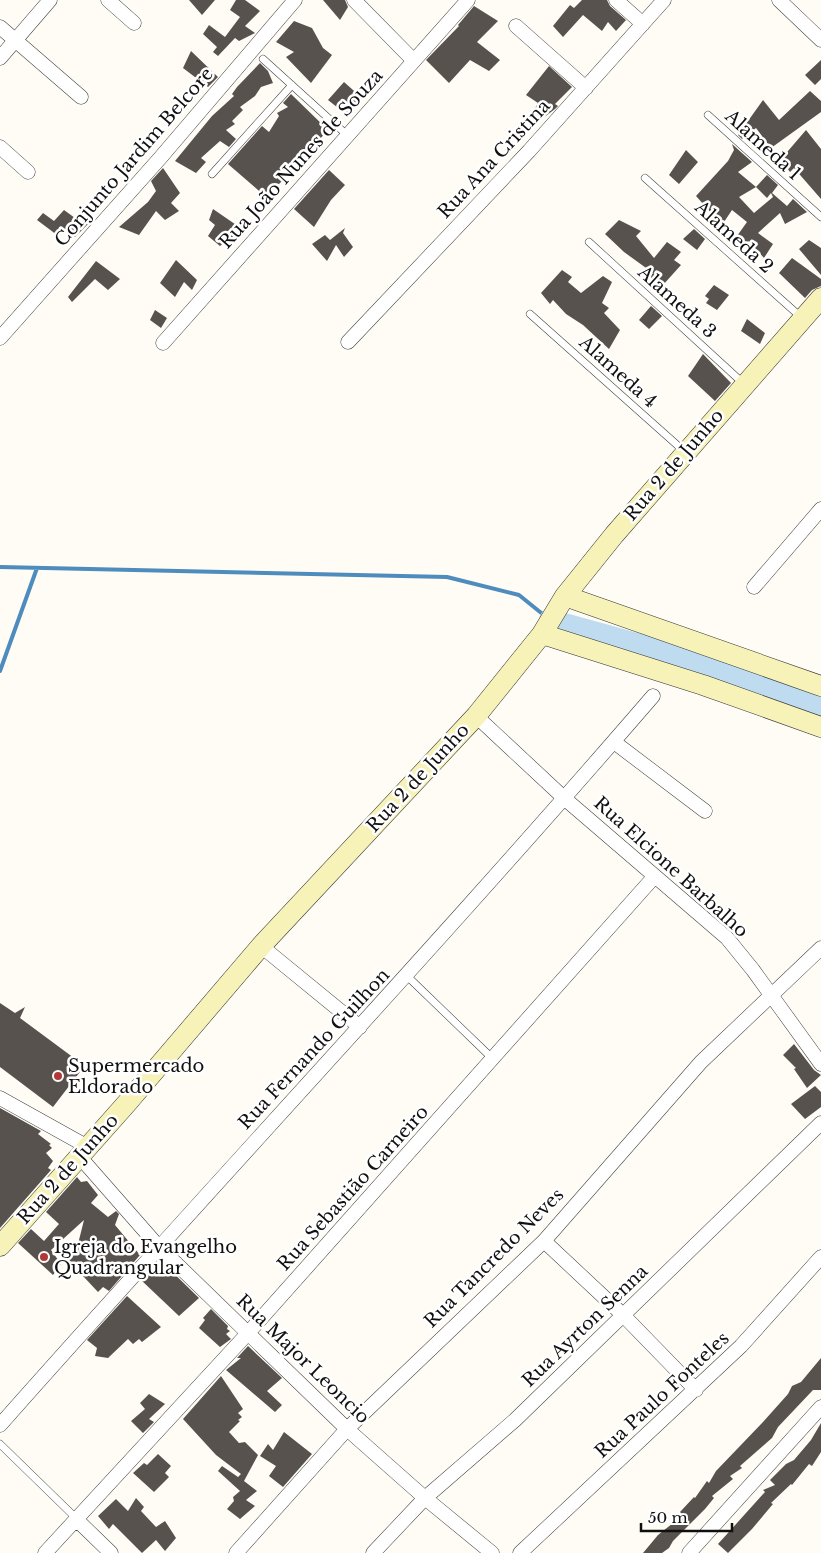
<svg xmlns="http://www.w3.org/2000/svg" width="821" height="1553" font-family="'Libre Baskerville',serif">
	<rect width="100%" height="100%" fill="#fefcf5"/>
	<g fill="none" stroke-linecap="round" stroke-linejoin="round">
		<path stroke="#4e8cbe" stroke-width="4" d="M0 567 447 577 519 595 545 616
			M0 671 37 568"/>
		<path stroke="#bfdbf0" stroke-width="22" d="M550 620 684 657 821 709"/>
	</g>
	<path fill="#58524e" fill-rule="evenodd" d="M189 0H215L202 15Z
		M236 0H245L260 11 245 26 255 33 239 41 235 38 218 56 213 52 217 47 203 34 209 25 225 37 240 17 230 10Z
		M323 0H345L348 7 340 20Z
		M582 0H607L610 6 626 20 616 31 608 22 602 31 583 15 563 37 553 26 570 5 574 8Z
		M474 6 498 21 477 42 500 60 489 71 470 60 449 83 426 60 459 26 458 25Z
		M294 21 312 28 323 48 332 55 311 83 286 57 294 52 276 42Z
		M191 51 218 77 208 87 183 68Z
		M821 60V79L815 85 805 75Z
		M260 63 268 71 273 83 261 87 255 96 240 107 243 110 232 121 235 124 226 130 236 139 229 147 220 141 201 158 206 162 196 173 175 161 212 116 234 96 232 94 237 87Z
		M549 66 572 87 555 104 558 106 555 109 543 118 533 112 538 103 526 95Z
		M344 82 362 98 347 115 328 100Z
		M810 91 821 101V112L771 148 756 128 742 139 738 135 763 100 779 120Z
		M291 94 328 130 302 159 304 160 297 170 295 168 276 187 275 186 266 197 228 164 262 126 269 132 279 116 277 113 288 107 283 103Z
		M806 130 821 149V199L794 168 790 172 782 161V158Z
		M732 144 752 162 738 172 756 187 767 175 778 185 772 193 787 206 793 199 807 212 785 224 780 213 758 233 773 244 764 258 749 241 746 244 737 236 747 222 732 210 722 225 696 196 728 161 734 150ZM756 187 767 198 771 193 773 197 754 213 739 197Z
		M686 150 698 162 679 184 669 175Z
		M163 168 180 193 171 203 179 211 165 220 156 211 139 235 119 227 148 202 156 191 151 181Z
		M329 170 345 185 331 200 314 227 294 209Z
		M213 209 245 231 235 242 231 238 220 246 208 236 215 225 209 220Z
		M64 210 75 218 78 215 88 224 75 237 69 232 57 235 37 220 43 213 54 221Z
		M619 220 641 231 636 236 654 258 667 242 681 252 674 260 681 265 663 285 650 277 653 273 624 252 605 234Z
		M345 228 343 233 353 247 344 257 336 245 327 261 312 244 325 235 330 240Z
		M694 229 705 239 697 250 683 239Z
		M809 240 821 248V275L799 249Z
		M792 258 821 279V286L812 290 805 298 779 273Z
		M176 260 197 280 192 290 184 282 175 297 160 283Z
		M96 261 120 279 108 290 95 279 72 302 68 297Z
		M562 270 572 277 568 282 581 293 603 276 612 282 602 303 609 308 604 313 620 330 609 349 583 325 566 314 553 300 550 304 541 293Z
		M714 285 729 295 717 310 706 303 709 299 705 296Z
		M651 306 662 316 649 329 639 320Z
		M155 310 167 318 161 328 150 320Z
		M747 319 765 333 760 344 741 331Z
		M703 354 731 383 715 401 688 376Z
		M0 1003 15 1013 25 1007 20 1018 74 1058 75 1056 86 1064 53 1107 0 1067Z
		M794 1044 814 1070 821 1075 807 1088 794 1069 796 1068 783 1055Z
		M815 1086 821 1092V1107L805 1119 791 1104Z
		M0 1108 41 1131 38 1134 51 1144 49 1145 52 1148 46 1153 53 1161 48 1168 51 1170 0 1228Z
		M77 1177 81 1182 87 1181 98 1195 91 1203 108 1217 116 1211 119 1214 115 1225 140 1255 109 1291 103 1287 98 1292 68 1260 76 1252 84 1220 51 1250 61 1264 53 1275 18 1243 31 1229 44 1241 59 1224 46 1212Z
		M160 1260 199 1298 179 1316 141 1280Z
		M127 1296 161 1327 142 1342 139 1339 133 1344 128 1339 108 1358 95 1356 97 1348 87 1340Z
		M211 1309 228 1326 227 1329 230 1331 226 1334 231 1339 220 1347 199 1328 205 1320 203 1318Z
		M248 1346 282 1378 267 1391 282 1405 275 1412 226 1370 241 1358H237Z
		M821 1358V1390H813L778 1427 772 1438 740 1466 742 1468 730 1476 733 1479 712 1496 714 1498 705 1509 673 1541 669 1548 662 1553H643L658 1535 683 1515 680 1512 694 1497 695 1498 707 1481 709 1483 716 1471 763 1422 788 1394 792 1386 801 1382Z
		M221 1376 243 1409 238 1413 242 1417 238 1420 240 1421 229 1432 239 1443 245 1442 258 1455 244 1481 257 1491 246 1500 255 1506 240 1519 227 1509 234 1501 233 1497 240 1491 218 1471 222 1466 238 1477 241 1474 216 1455 183 1419Z
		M149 1394 165 1404 149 1419 154 1422 143 1433 131 1421 145 1409 140 1403Z
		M821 1423V1452L812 1466 809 1464 792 1485 791 1484 771 1503 773 1504 752 1529 728 1553 718 1544 765 1492 763 1490 775 1485 770 1480 786 1464 794 1460 811 1440Z
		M284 1432 312 1454 283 1487 269 1476 276 1466 260 1456 268 1444 273 1450Z
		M158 1454 171 1466 165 1473 169 1477 154 1492 133 1473 144 1463 147 1465Z
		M136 1498 144 1507 141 1511 156 1527 165 1521 176 1538 165 1551 156 1540 142 1553 113 1524 109 1529 98 1516 116 1499 128 1511Z"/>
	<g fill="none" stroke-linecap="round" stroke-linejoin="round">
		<defs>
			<path id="lane" d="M263 59 347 135
				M708 115 821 217
				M212 174 292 85
				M645 178 802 318
				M589 242 744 384
				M530 314 685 452
				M407 976 493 1059
				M0 1444 77 1519"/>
			<path id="street" d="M108 0 134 23
				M354 0 414 61
				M616 0 643 24
				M779 0 821 40
				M516 26 586 88
				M0 27 81 97
				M0 58 50 0
				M0 147 28 172
				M0 338 161 157 295 0
				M348 342 529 151 664 0
				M163 343 468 0
				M754 587 821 509
				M476 716 564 798 727 938 753 970 821 1064
				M614 742 705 811
				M261 946 360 1027
				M0 1098 88 1147
				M79 1156 158 1246 347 1429 425 1498 492 1553
				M544 1241 623 1315 696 1390
				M0 1425C216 1181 440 943 653 696
				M77 1520 111 1553
				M45 1553 249 1332 654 877
				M236 1553 347 1429 544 1241 701 1062 821 948
				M373 1553 425 1498 515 1420 821 1123
				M520 1553 741 1346 821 1257
				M689 1553 821 1407"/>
			<path id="secondary" d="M565 596 821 686
				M542 634 703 685 821 727
				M0 1246 127 1103 261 946 476 716 542 634 565 596 614 535 821 298"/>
		</defs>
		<use href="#lane" stroke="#434343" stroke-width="8"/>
		<use href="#street" stroke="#434343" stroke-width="15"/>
		<use href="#secondary" stroke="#323232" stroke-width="21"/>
		<use href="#lane" stroke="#fff" stroke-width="7"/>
		<use href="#street" stroke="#fff" stroke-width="14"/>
		<use href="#secondary" stroke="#f6f2b8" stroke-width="20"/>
	</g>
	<g fill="#b03838" stroke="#fff" stroke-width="2">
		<circle cx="58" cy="1076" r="5"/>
		<circle cx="44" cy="1257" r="5"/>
	</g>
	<g text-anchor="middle" stroke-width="5" stroke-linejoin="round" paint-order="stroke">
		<g font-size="18" fill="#101010" stroke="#fff">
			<text transform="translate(763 145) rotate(42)" y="6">Alameda 1</text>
			<text transform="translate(134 157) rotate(-49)" y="6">Conjunto Jardim Belcore</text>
			<text transform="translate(301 159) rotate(-48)" y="6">Rua João Nunes de Souza</text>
			<text transform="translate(494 159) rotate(-47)" y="6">Rua Ana Cristina</text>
			<text transform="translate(734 237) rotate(42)" y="6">Alameda 2</text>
			<text transform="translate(677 302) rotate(42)" y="6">Alameda 3</text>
			<text transform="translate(618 372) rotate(42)" y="6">Alameda 4</text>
			<text transform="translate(674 465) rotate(-49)" y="6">Rua 2 de Junho</text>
			<text transform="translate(418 778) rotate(-47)" y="6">Rua 2 de Junho</text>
			<text transform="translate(671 867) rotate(42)" y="6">Rua Elcione Barbalho</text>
			<text transform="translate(314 1049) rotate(-47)" y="6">Rua Fernando Guilhon</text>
			<text transform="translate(68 1169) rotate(-48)" y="6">Rua 2 de Junho</text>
			<text transform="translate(353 1188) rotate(-48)" y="6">Rua Sebastião Carneiro</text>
			<text transform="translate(494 1258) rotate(-45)" y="6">Rua Tancredo Neves</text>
			<text transform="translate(585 1326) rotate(-44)" y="6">Rua Ayrton Senna</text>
			<text transform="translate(303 1359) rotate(44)" y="6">Rua Major Leoncio</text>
			<text transform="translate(662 1395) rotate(-43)" y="6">Rua Paulo Fonteles</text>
		</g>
		<g font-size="18" fill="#101010" stroke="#fff" text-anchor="start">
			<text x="68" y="1072">Supermercado<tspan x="68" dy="21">Eldorado</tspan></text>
			<text x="54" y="1253">Igreja do Evangelho<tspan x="54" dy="21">Quadrangular</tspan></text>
		</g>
	</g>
	<path d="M641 1523v8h91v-8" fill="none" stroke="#101010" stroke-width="2.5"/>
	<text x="648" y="1523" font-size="15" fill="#101010" stroke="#ffffff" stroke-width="4" paint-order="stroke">50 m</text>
</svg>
